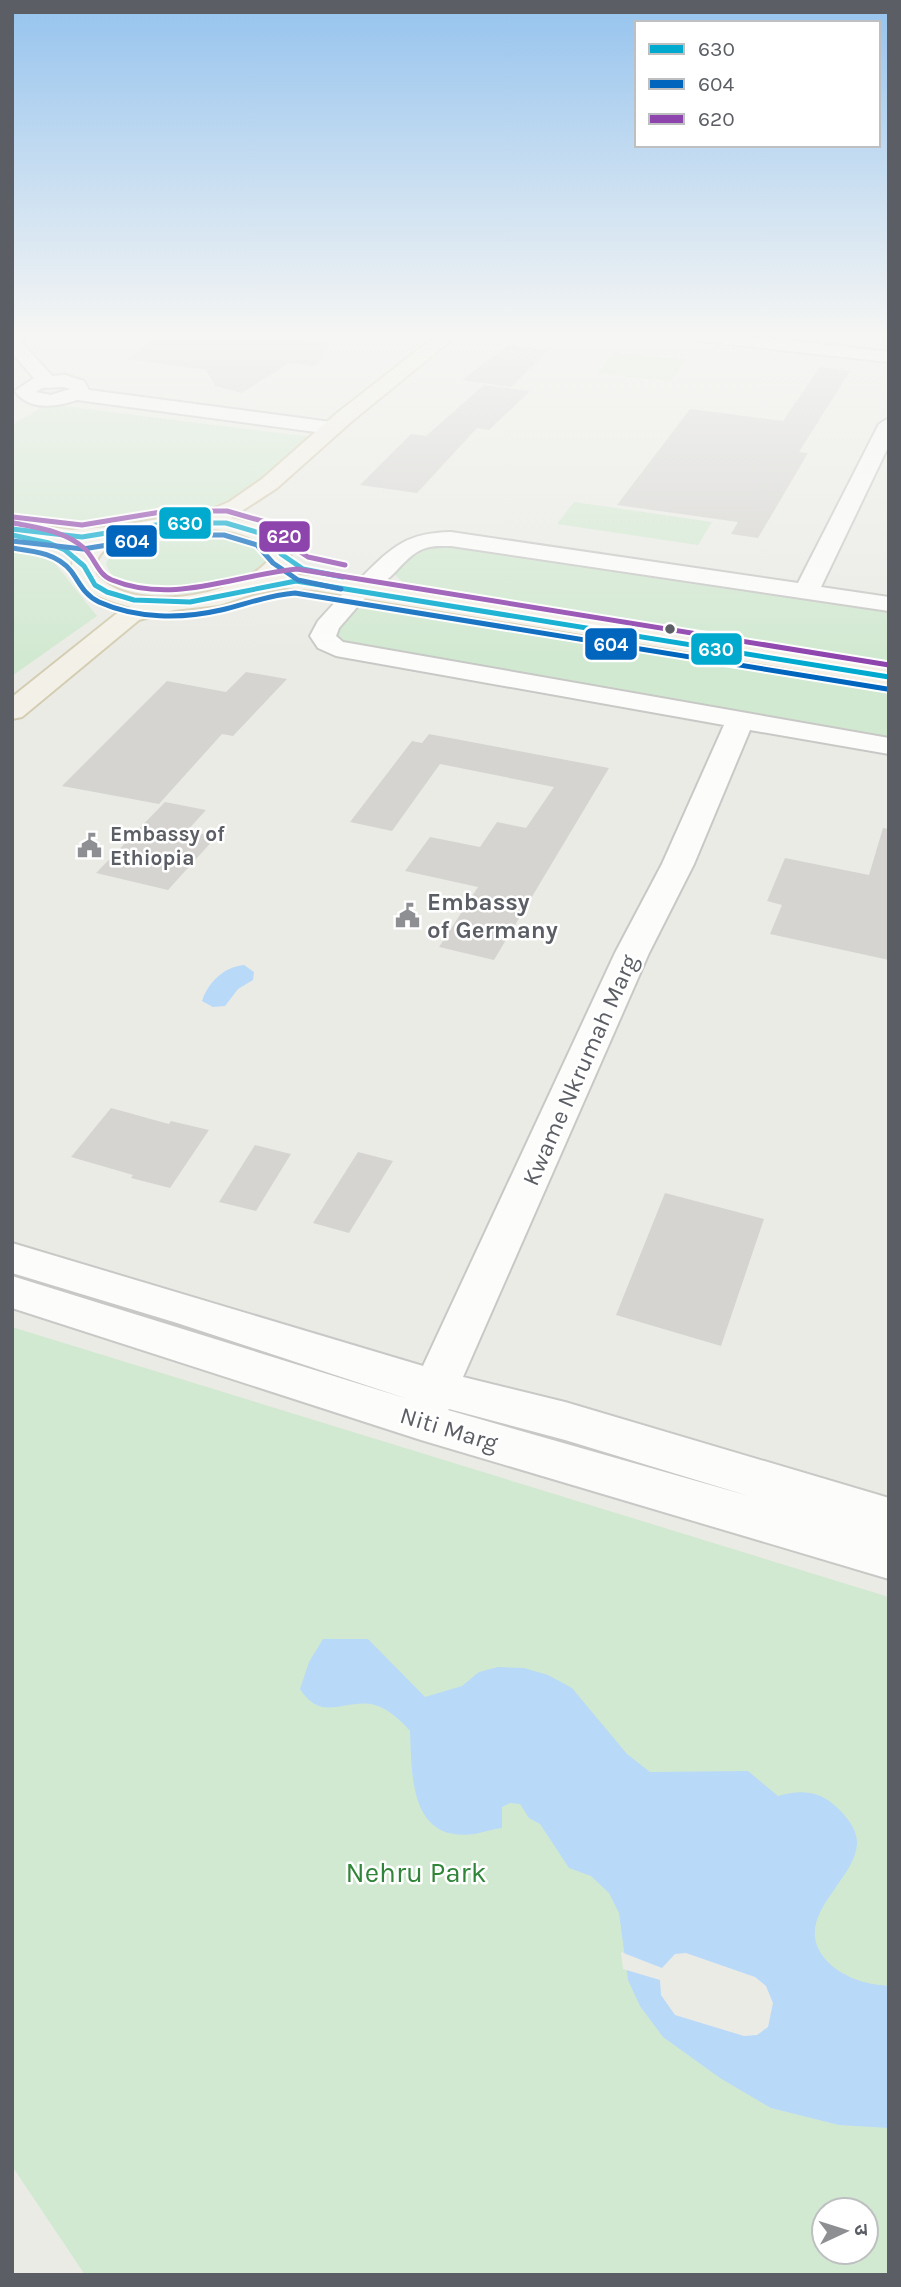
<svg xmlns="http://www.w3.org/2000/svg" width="901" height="2287" font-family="Karla,'Noto Sans Devanagari',sans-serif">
	<rect width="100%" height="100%" fill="#ebebe6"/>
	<path fill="#d2e9d1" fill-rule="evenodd" d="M615 352 687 360 670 381 597 373Z
		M47 404 311 437 223 510 91 531 12 518V425Z
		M574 502 712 522 698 545 557 524Z
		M190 528C218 529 245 530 266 551 266 555 267 559 265 562 252 599 116 609 106 563 122 534 160 531 190 528Z
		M454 544 889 612V662L403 583 391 571 419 548Z
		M12 546 45 551 97 616 12 676Z
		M384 604 889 690V739L340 645 332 637 347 611Z
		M12 1327 889 1597V2275H85L12 2166ZM824 2210H866V2252H824Z"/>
	<path fill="#b8d9f8" d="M244 965 254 972 253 980 238 989 225 1006 213 1007 202 1001C208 983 223 967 244 965Z
		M323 1639H368L425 1697 462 1686 479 1672 498 1667 524 1668 548 1675 572 1688 627 1754 650 1772 748 1771 778 1796C798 1790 817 1790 833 1804 844 1813 858 1829 857 1844 855 1882 789 1918 826 1960 843 1978 865 1984 889 1986V2128L839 2125 771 2108 720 2078 663 2037 640 2006 628 1980 619 1913 609 1893 591 1876 569 1868 540 1824 529 1818 520 1804 510 1803 502 1807V1828C493 1829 484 1832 475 1834 409 1843 412 1775 410 1731 402 1721 388 1709 375 1705 346 1697 322 1724 300 1689L309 1662Z"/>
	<path fill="#ebebe6" d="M621 1952 662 1968 675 1954 686 1953 755 1977 766 1986 773 2003 768 2027 757 2035 744 2036 675 2015 661 1995 660 1980 623 1969Z"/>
	<path fill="#d5d4d1" d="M159 336H263L327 344 320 362 314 366 289 363 242 393 215 386 206 370 127 359Z
		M508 345 549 350 511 387 462 380Z
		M820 367 850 371 799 452 808 453 758 538 731 534 738 522 617 505 690 409 783 421Z
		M484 385 530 391 489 430 477 428 417 493 360 485 411 434 426 436Z
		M246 672 287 679 233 736 222 734 159 804 62 786 167 681 226 692Z
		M429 734 609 768 494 960 439 947 478 887 405 871 430 837 480 847 497 822 526 828 554 787 440 764 392 831 350 822 412 741 422 743Z
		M165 802 206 810 187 831 216 837 168 890 96 873Z
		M883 828 889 829V960L770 934 782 905 767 901 785 858 869 875Z
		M111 1108 169 1124 171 1121 209 1130 170 1188 131 1178 133 1175 71 1157Z
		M255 1145 291 1154 256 1211 219 1202Z
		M358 1152 393 1161 349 1233 313 1223Z
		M665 1193 764 1219 721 1346 616 1315Z"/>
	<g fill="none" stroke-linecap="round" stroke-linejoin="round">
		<defs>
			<path id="minor" d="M691 336H749L889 352V362L700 341Z
				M12 337 18 338 52 376 65 375 84 381 89 390 331 422 338 424 341 428 338 432 331 434 77 400C56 407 29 411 15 391L34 378 12 353ZM64 387 70 389 51 395 36 392 42 388Z
				M889 418V445L821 587 889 597V611L451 546C442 546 432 545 423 549 402 557 390 587 369 588L371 591 339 628 336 636 343 642 889 738V754L750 730 694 864 649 953 463 1377 565 1402 889 1498V1579L421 1440 12 1308V1276L408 1399 177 1323 12 1273V1243L423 1366 615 953 662 864 724 725 336 656 318 648 310 636 318 621 350 586 361 584 359 581 363 576C393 546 407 533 451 532L798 583 879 424ZM449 1409 565 1440 749 1496 448 1410Z"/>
			<path id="major" d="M432 336H450V341L351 422 277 488 231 518C260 524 287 529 292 562L282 574 314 576 889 669V685L314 590 285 588 256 593 219 605 174 610 139 620 22 717 12 719V697L121 610 131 607C100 599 46 581 86 543L72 544 12 536V522L72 530 118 526 210 510 229 502 262 479 337 413 432 339ZM193 528C220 529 246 530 267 549L268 561C235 597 132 615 96 574 89 534 167 529 193 528Z"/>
		</defs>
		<use href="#minor" stroke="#c8c8c6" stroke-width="4"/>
		<use href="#major" stroke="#d4cdb2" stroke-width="4"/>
		<use href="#minor" fill="#fcfcfb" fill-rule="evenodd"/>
		<use href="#major" fill="#f3f1e7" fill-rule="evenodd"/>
		<defs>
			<path id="bus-1" d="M12 529 82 537 168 523H226L263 534 278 547 281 554 303 569 343 577
				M12 535 49 543 65 550 84 566 95 585 107 592 134 600 190 602 296 581 889 677"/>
			<path id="bus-2" d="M12 541 83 549 169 535H224L257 545 273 563 298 580 341 589
				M12 548C33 551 57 553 71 571 80 583 84 595 99 602 137 619 182 619 221 610 246 604 269 595 295 593L887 689"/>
			<path id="bus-3" d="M13 517 82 525 167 511H227L269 523 291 546 308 557 345 565
				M14 523C38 528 65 531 84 548 95 558 98 575 112 580 174 605 234 575 297 569L889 665"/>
		</defs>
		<use href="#bus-1" stroke="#fff" stroke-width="9"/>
		<use href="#bus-2" stroke="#fff" stroke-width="9"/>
		<use href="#bus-3" stroke="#fff" stroke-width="9"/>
		<use href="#bus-1" stroke="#00a9ce" stroke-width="5"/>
		<use href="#bus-2" stroke="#0065bd" stroke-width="5"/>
		<use href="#bus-3" stroke="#8e44ad" stroke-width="5"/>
	</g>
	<linearGradient id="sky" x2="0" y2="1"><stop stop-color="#95c3ee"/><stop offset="0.51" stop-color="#f6f6f4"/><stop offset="1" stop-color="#f6f6f4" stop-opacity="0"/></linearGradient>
	<rect width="901" height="656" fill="url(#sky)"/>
	<defs>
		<symbol id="civic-bare" viewBox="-9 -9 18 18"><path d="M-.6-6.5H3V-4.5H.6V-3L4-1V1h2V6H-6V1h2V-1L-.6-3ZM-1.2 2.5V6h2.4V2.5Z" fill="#8d8f92" stroke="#fff" stroke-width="2.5" paint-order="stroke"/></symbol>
	</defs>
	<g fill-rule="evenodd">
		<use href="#civic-bare" x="72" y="828" width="35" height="35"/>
		<use href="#civic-bare" x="390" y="898" width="35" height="35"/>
	</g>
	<circle fill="#5b5e64" stroke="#fff" stroke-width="2.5" cx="670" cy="629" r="6"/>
	<g text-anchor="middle" stroke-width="5" stroke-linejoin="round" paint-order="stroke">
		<g font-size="21" font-weight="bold" fill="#5b5e64" stroke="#fff" text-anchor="start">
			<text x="110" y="841">Embassy of<tspan x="110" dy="24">Ethiopia</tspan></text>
		</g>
		<g font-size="24" font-weight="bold" fill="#5b5e64" stroke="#fff" text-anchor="start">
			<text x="427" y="910">Embassy<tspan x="427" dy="28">of Germany</tspan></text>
		</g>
		<g font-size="24" fill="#5b5e64" stroke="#fff">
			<text transform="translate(580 1070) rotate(-66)" y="8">Kwame Nkrumah Marg</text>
			<text transform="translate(449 1429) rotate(17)" y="8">Niti Marg</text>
		</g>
		<g font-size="28" fill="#31853a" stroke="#fff">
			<text x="416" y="1882">Nehru Park</text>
		</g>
	</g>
	<g stroke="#fff" stroke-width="2.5">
		<rect x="158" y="506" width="54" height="34" rx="7" fill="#00a9ce"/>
		<rect x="258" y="520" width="53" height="33" rx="7" fill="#8e44ad"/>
		<rect x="105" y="524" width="53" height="34" rx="7" fill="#0065bd"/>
		<rect x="584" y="627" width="54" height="34" rx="7" fill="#0065bd"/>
		<rect x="690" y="632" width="53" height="34" rx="7" fill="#00a9ce"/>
	</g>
	<g font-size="19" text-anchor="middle" font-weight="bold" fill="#fff">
		<text x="185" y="530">630</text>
		<text x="284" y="543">620</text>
		<text x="132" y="548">604</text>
		<text x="611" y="651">604</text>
		<text x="716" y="656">630</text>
	</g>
	<rect width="901" height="2287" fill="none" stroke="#5b5e64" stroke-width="28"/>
	<rect x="635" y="21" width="245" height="126" fill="#ffffff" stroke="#bdbfc1" stroke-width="2"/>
	<rect x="649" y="44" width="35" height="10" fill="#00a9ce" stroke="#bdbfc1" stroke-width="2"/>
	<text x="698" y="56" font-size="21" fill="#5b5e64">630</text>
	<rect x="649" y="79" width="35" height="10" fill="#0065bd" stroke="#bdbfc1" stroke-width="2"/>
	<text x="698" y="91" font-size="21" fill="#5b5e64">604</text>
	<rect x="649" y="114" width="35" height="10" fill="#8e44ad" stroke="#bdbfc1" stroke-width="2"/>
	<text x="698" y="126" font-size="21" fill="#5b5e64">620</text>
	<g transform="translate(845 2231) rotate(86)"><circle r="33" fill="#ffffff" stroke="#bdbfc1" stroke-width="2"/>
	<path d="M0-5L12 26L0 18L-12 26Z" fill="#8d8f92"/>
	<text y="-10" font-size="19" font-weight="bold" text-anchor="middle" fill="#5b5e64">उ</text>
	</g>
</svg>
